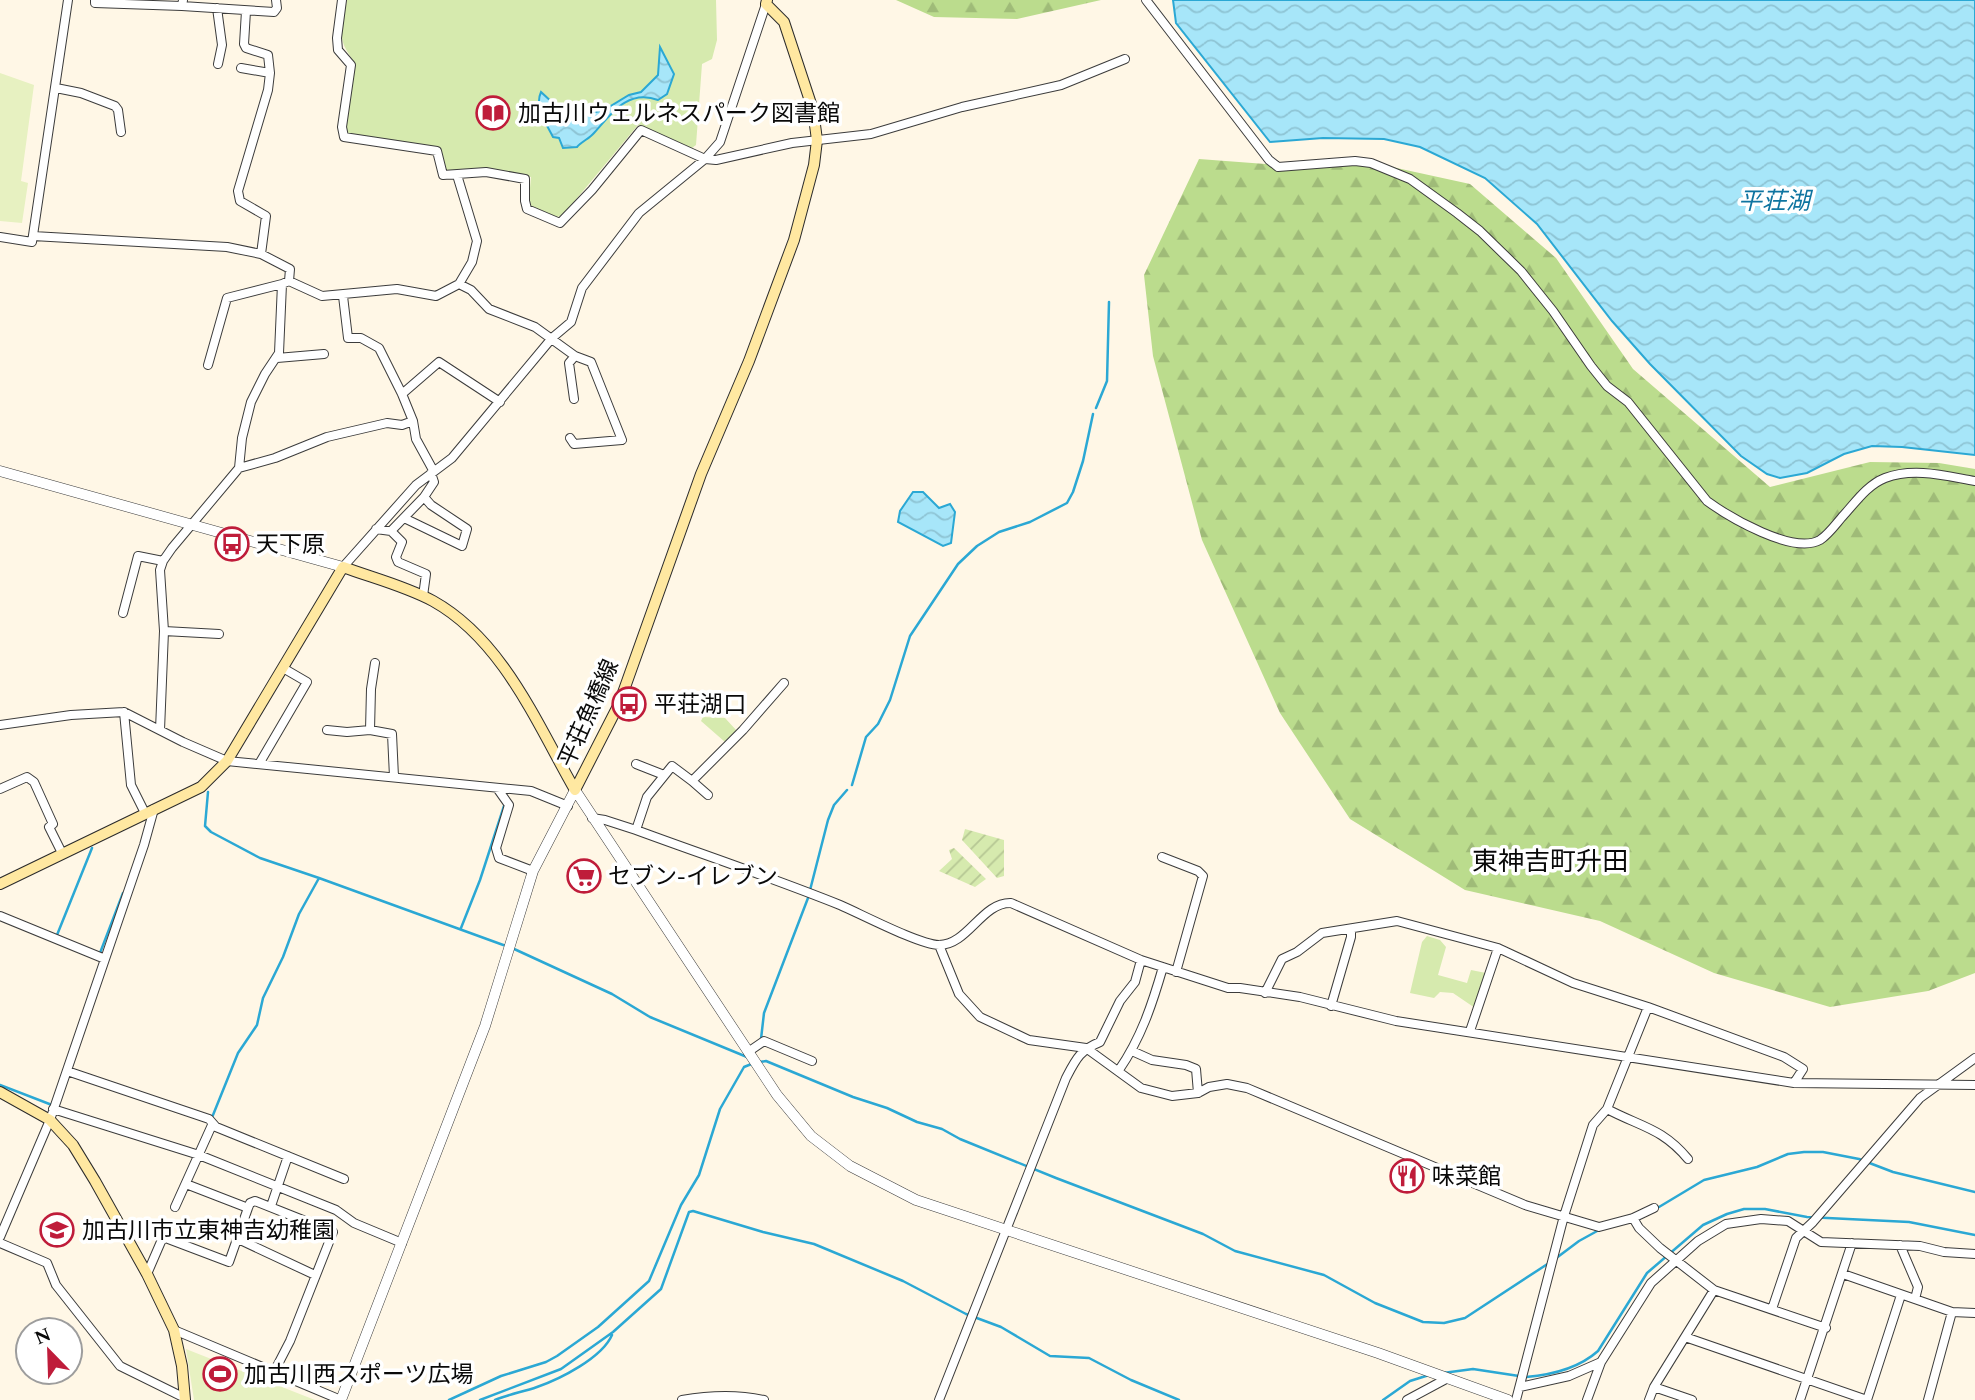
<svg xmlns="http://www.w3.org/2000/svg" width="1975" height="1400" font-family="Spectral,'Noto Sans JP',serif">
	<defs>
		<pattern id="forest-firs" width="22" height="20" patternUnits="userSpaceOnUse" patternTransform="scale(1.75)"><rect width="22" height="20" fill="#bbdc8d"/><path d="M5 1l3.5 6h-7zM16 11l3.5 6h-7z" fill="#9fbb78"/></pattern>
		<pattern id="garden-furrows" width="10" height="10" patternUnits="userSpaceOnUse" patternTransform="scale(1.75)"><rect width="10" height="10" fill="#d6eaae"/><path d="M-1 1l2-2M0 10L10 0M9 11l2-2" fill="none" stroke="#b6c794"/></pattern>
		<pattern id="water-waves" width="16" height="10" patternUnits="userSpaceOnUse" patternTransform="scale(1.75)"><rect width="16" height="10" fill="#a7e6f9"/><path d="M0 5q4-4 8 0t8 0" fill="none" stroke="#8ec4d4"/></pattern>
	</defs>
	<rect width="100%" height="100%" fill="#fff7e6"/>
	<path fill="#d6eaae" d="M347 0H716L717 40 712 59 702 64 696 145 692 148 638 125 563 215 557 217 531 206 529 199 531 177 484 168 447 172 442 169 437 147 348 134 345 128 355 63C335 37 342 31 347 0Z
		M703 717 725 718 737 731 725 742 701 721Z
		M1427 936 1440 940 1446 947 1438 975 1467 983 1471 970 1486 973 1475 1008 1453 993 1440 992 1434 998 1410 993 1422 942Z"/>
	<path fill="url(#forest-firs)" d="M896 0H1101L1017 19 934 17Z
		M1199 159 1277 165 1360 160 1470 184 1556 258 1633 369 1770 487 1870 462 1939 463 1975 469V973L1928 991 1830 1007 1714 973 1600 921 1465 890 1350 819 1280 713 1202 540 1153 356 1144 275Z"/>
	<path fill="url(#garden-furrows)" d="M965 829 1004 840V876L997 878 962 840Z
		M954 848 986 879 975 887 939 871 952 859 949 850Z"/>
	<path fill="#e7f1c1" d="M0 73 34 85 21 181 28 183 22 223 0 221Z
		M186 1349 315 1400H194Z"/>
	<path fill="url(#water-waves)" stroke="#2ba8d4" stroke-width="2" d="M1173 0H1975V455L1902 447 1872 446 1844 454 1807 473 1780 478 1767 474 1741 456 1650 364 1612 321 1537 224 1485 178 1420 147 1384 139 1323 138 1270 142 1176 23Z
		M660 47 674 74 667 94 658 100C628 89 612 113 594 133 589 139 582 141 577 147L563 148 559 138 553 137C546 123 534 107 541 92L555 105 569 111 587 114 604 110 629 95 641 92 658 75Z
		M913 492H923L939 508 950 504 955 512 951 543 943 546 898 522 900 511Z"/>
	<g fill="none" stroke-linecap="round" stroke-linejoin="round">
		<path stroke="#2ba8d4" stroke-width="2.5" d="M1096 408 1107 381 1109 302
			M852 785 866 737 878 724 890 700 910 636 958 564 977 546 999 532 1030 522 1067 503 1073 492 1083 461 1093 414
			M208 792 205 826 211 832 260 858 319 878 299 914 283 957 263 998 257 1025 238 1053 211 1120
			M319 878 506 946
			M461 928 480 880 504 806
			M57 935 92 848
			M512 948 612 994 650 1017 747 1057
			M100 953 123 893
			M761 1039 764 1013 808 898 828 820 834 805 847 790
			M760 1062 766 1061 853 1097 887 1108 917 1122 942 1129 960 1139 1056 1178 1203 1234 1235 1251 1324 1275 1375 1303 1423 1322 1444 1323 1465 1318 1549 1263
			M0 1085 52 1105
			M1639 1219 1704 1180 1757 1167 1788 1154 1804 1152H1823L1859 1159 1893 1172 1975 1192
			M1555 1259 1579 1241 1599 1230
			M1443 1373 1473 1369 1519 1376
			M1526 1377C1550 1375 1579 1368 1598 1351L1647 1273 1703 1225 1727 1214 1744 1209H1765L1807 1217 1909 1222 1975 1235
			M449 1400 501 1376 546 1362 557 1356 598 1327 649 1281 681 1205 699 1175 720 1109 744 1067 754 1063
			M480 1400 561 1369 613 1332 661 1289 689 1212 693 1211 763 1232 814 1244 903 1281 966 1314 1001 1327 1050 1356 1089 1358 1131 1380 1179 1400
			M495 1400C509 1394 523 1392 537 1387 560 1379 602 1358 612 1335
			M1383 1400 1410 1381 1429 1375"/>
		<defs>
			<path id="minor" d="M95 0V3L182 6 183 0
				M342 0 337 38 338 50 351 65 342 127 344 137 437 151 443 175 486 172 525 179V201L527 209 560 223 592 190 641 130 705 159 716 160 792 143 871 134 962 107 1061 85 1125 59
				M1146 0 1269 160 1278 167 1355 161 1371 163 1410 179 1457 213 1480 231 1521 271 1553 311 1591 366 1607 386 1628 402 1707 501C1729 517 1793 555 1820 540 1828 535 1836 524 1842 517 1855 503 1867 485 1885 478 1914 467 1946 476 1975 481
				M182 6 274 12 277 8 276 0
				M217 8 222 45 218 64
				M246 11 244 44 246 48 268 55 270 73 268 90 238 191 240 201 266 216 261 254
				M241 68 270 73
				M56 88 81 93 115 106 118 110 121 132
				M457 175 477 241 472 262 459 284
				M33 236 227 247 261 254 290 269 289 281 322 296 397 289 436 296 459 284 471 290 489 309 535 327 575 356 591 362 622 440 574 444 570 438
				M0 237 32 242 68 0
				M343 296 348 338H361L379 348 402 394 413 421 416 439 433 470
				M277 358 324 354
				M208 365 227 298 282 284
				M402 394 439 362 500 402
				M574 399 569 363 575 356
				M239 468 275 458 327 437 387 423 402 425 413 421
				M404 518 462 546 467 529 431 505 424 497
				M376 529 391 531 402 542 396 557 398 562 426 574 423 596
				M391 531 424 497 434 482 431 473
				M343 567 416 485 452 458 552 338 571 322 582 288 639 213 705 159 720 142 766 4
				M123 613 138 556 163 561
				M164 631 219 634
				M375 663 371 689 370 730 392 734 394 777
				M124 712 131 785 145 813
				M0 725 71 715 124 712 183 742 227 761 531 791 568 806
				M160 730 164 631 160 570 163 561 172 548 239 468 242 438 251 402 265 374 279 353 282 284 289 281
				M327 730 347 732 370 730
				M259 764 307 682 283 668
				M636 764 664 775
				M692 781 708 795
				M497 788 509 805 496 848 499 858 533 871
				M0 789 27 777 34 782 53 824 49 827 62 853
				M592 818 605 820 636 830C704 855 773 878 840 905 861 914 920 945 939 945 968 945 982 902 1011 903L1141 960 1228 988H1240L1300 997 1396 1021 1794 1083 1975 1085
				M636 830 647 797 672 766 692 781 743 730 784 683
				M1162 857 1198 871 1203 876 1176 972
				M0 916 105 959
				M939 945 959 994 980 1017 1029 1040 1086 1048 1141 1088 1172 1096 1198 1093 1209 1087 1227 1084 1247 1088 1525 1205 1599 1227 1633 1218 1654 1208
				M1265 993 1282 959 1297 952 1322 933 1397 921 1498 948 1573 983 1648 1007
				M1331 1006 1351 937V930
				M1470 1031 1498 948
				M1132 1051 1152 1060 1186 1065 1196 1069 1198 1093
				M748 1052 764 1041 812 1061
				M1119 1070C1141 1038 1152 1005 1163 967
				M67 1071 209 1119 216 1127 344 1179
				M53 1109 199 1155 336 1210 354 1223 402 1243
				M1607 1109C1641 1127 1662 1128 1688 1159
				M271 1206 288 1156
				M175 1207 212 1125
				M248 1208 250 1203 255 1201 333 1232 290 1341 274 1372
				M1633 1218 1639 1228 1660 1248 1714 1290 1826 1328
				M0 1237 50 1120 144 845 154 809
				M238 1239 315 1275
				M0 1243 47 1263 56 1285 120 1366 185 1398
				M1900 1245 1918 1287 1915 1299
				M147 1274 163 1237 229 1262 248 1208 186 1184
				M1843 1274 1952 1312 1975 1313
				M1772 1309 1796 1238 1813 1222 1920 1098 1975 1058
				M174 1330 341 1400
				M1685 1337 1867 1400
				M1520 1387 1569 1376 1601 1362 1651 1283 1698 1241 1726 1224 1761 1219 1788 1221 1821 1242 1920 1246 1944 1252 1975 1254
				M1654 1387 1692 1400
				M682 1400C711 1395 736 1394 764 1400
				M939 1400 1066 1078C1076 1059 1080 1050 1100 1042L1120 1001 1135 982 1141 960
				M1407 1400 1446 1379
				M1516 1400 1564 1216 1593 1125 1607 1109 1648 1007 1784 1057 1803 1069 1794 1083
				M1587 1400 1601 1362
				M1649 1400 1654 1387 1714 1290
				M1800 1400 1852 1243
				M1867 1400 1901 1295
				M1928 1400 1952 1312"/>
			<path id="tertiary" d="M0 471 343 567
				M575 790 777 1095 811 1136 850 1166 916 1200 1378 1353 1508 1400
				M341 1400 485 1026 533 871 575 790"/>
			<path id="secondary" d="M575 790 619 704 701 474 749 361 794 240 814 165 817 140 813 110 784 22 766 4 767 0
				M0 884 201 787 227 761 343 567C373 578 405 586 433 601 503 640 537 724 575 790
				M0 1092 50 1120 73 1145 95 1181 147 1274 174 1330 182 1366 185 1400"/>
		</defs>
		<use href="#minor" stroke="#3c3c3c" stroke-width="10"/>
		<use href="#tertiary" stroke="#3c3c3c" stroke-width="11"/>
		<use href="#secondary" stroke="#2b2b2b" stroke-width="12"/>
		<use href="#minor" stroke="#fff" stroke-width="8"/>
		<use href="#tertiary" stroke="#fff" stroke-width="10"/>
		<use href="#secondary" stroke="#ffe8a1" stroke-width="10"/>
	</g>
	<defs>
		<symbol id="library-ring" viewBox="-11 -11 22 22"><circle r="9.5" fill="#fff" stroke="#bf1c3a" stroke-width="1.5"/><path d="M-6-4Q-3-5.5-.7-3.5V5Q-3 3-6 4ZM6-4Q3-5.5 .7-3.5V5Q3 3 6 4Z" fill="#bf1c3a"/></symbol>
		<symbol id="bus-ring" viewBox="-11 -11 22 22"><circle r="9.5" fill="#fff" stroke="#bf1c3a" stroke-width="1.5"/><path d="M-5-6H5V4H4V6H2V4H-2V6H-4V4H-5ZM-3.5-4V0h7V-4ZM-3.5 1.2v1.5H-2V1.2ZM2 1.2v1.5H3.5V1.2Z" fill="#bf1c3a"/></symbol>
		<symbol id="supermarket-ring" viewBox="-11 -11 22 22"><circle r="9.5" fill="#fff" stroke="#bf1c3a" stroke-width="1.5"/><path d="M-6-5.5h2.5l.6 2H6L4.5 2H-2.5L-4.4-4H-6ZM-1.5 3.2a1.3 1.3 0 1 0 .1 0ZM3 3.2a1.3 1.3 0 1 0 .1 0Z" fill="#bf1c3a"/></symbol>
		<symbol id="restaurant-ring" viewBox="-11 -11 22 22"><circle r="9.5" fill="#fff" stroke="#bf1c3a" stroke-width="1.5"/><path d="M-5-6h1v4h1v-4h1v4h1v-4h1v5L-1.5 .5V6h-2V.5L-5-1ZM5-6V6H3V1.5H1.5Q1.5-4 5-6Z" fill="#bf1c3a"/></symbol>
		<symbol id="school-ring" viewBox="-11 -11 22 22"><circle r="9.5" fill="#fff" stroke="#bf1c3a" stroke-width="1.5"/><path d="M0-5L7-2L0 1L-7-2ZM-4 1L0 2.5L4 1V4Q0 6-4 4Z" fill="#bf1c3a"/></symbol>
		<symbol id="stadium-ring" viewBox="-11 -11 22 22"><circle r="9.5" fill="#fff" stroke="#bf1c3a" stroke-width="1.5"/><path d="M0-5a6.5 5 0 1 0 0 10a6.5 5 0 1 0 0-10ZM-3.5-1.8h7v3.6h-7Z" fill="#bf1c3a"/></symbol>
	</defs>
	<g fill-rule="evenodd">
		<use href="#library-ring" x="474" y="94" width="38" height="38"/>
		<use href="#bus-ring" x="213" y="525" width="38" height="38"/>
		<use href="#bus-ring" x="610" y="685" width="38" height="38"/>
		<use href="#supermarket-ring" x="565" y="857" width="38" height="38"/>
		<use href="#restaurant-ring" x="1388" y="1157" width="38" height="38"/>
		<use href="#school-ring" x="38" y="1211" width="38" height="38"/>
		<use href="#stadium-ring" x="201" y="1355" width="38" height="38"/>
	</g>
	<g text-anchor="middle" stroke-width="7" stroke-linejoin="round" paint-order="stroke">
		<g font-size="23" fill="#090909" stroke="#fff" text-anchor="start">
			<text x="518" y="121">加古川ウェルネスパーク図書館</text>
			<text x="256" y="552">天下原</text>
			<text x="654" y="712">平荘湖口</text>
			<text x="608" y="884">セブン-イレブン</text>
			<text x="1432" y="1184">味菜館</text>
			<text x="82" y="1238">加古川市立東神吉幼稚園</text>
			<text x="244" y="1382">加古川西スポーツ広場</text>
		</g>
		<g font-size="23" fill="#090909" stroke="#fff">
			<text transform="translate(588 713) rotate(-66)" y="8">平荘魚橋線</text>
		</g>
		<g font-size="24" font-style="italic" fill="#0e74a0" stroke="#fff">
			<text x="1774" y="209">平荘湖</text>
		</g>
		<g font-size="26" fill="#090909" stroke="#fff">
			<text x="1550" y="870">東神吉町升田</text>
		</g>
	</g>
	<g transform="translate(49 1351) rotate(337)"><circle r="33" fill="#ffffff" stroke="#9d9d9d" stroke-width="2"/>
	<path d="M0-5L12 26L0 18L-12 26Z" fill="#bf1c3a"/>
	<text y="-10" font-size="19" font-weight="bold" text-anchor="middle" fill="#090909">N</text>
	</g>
</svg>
